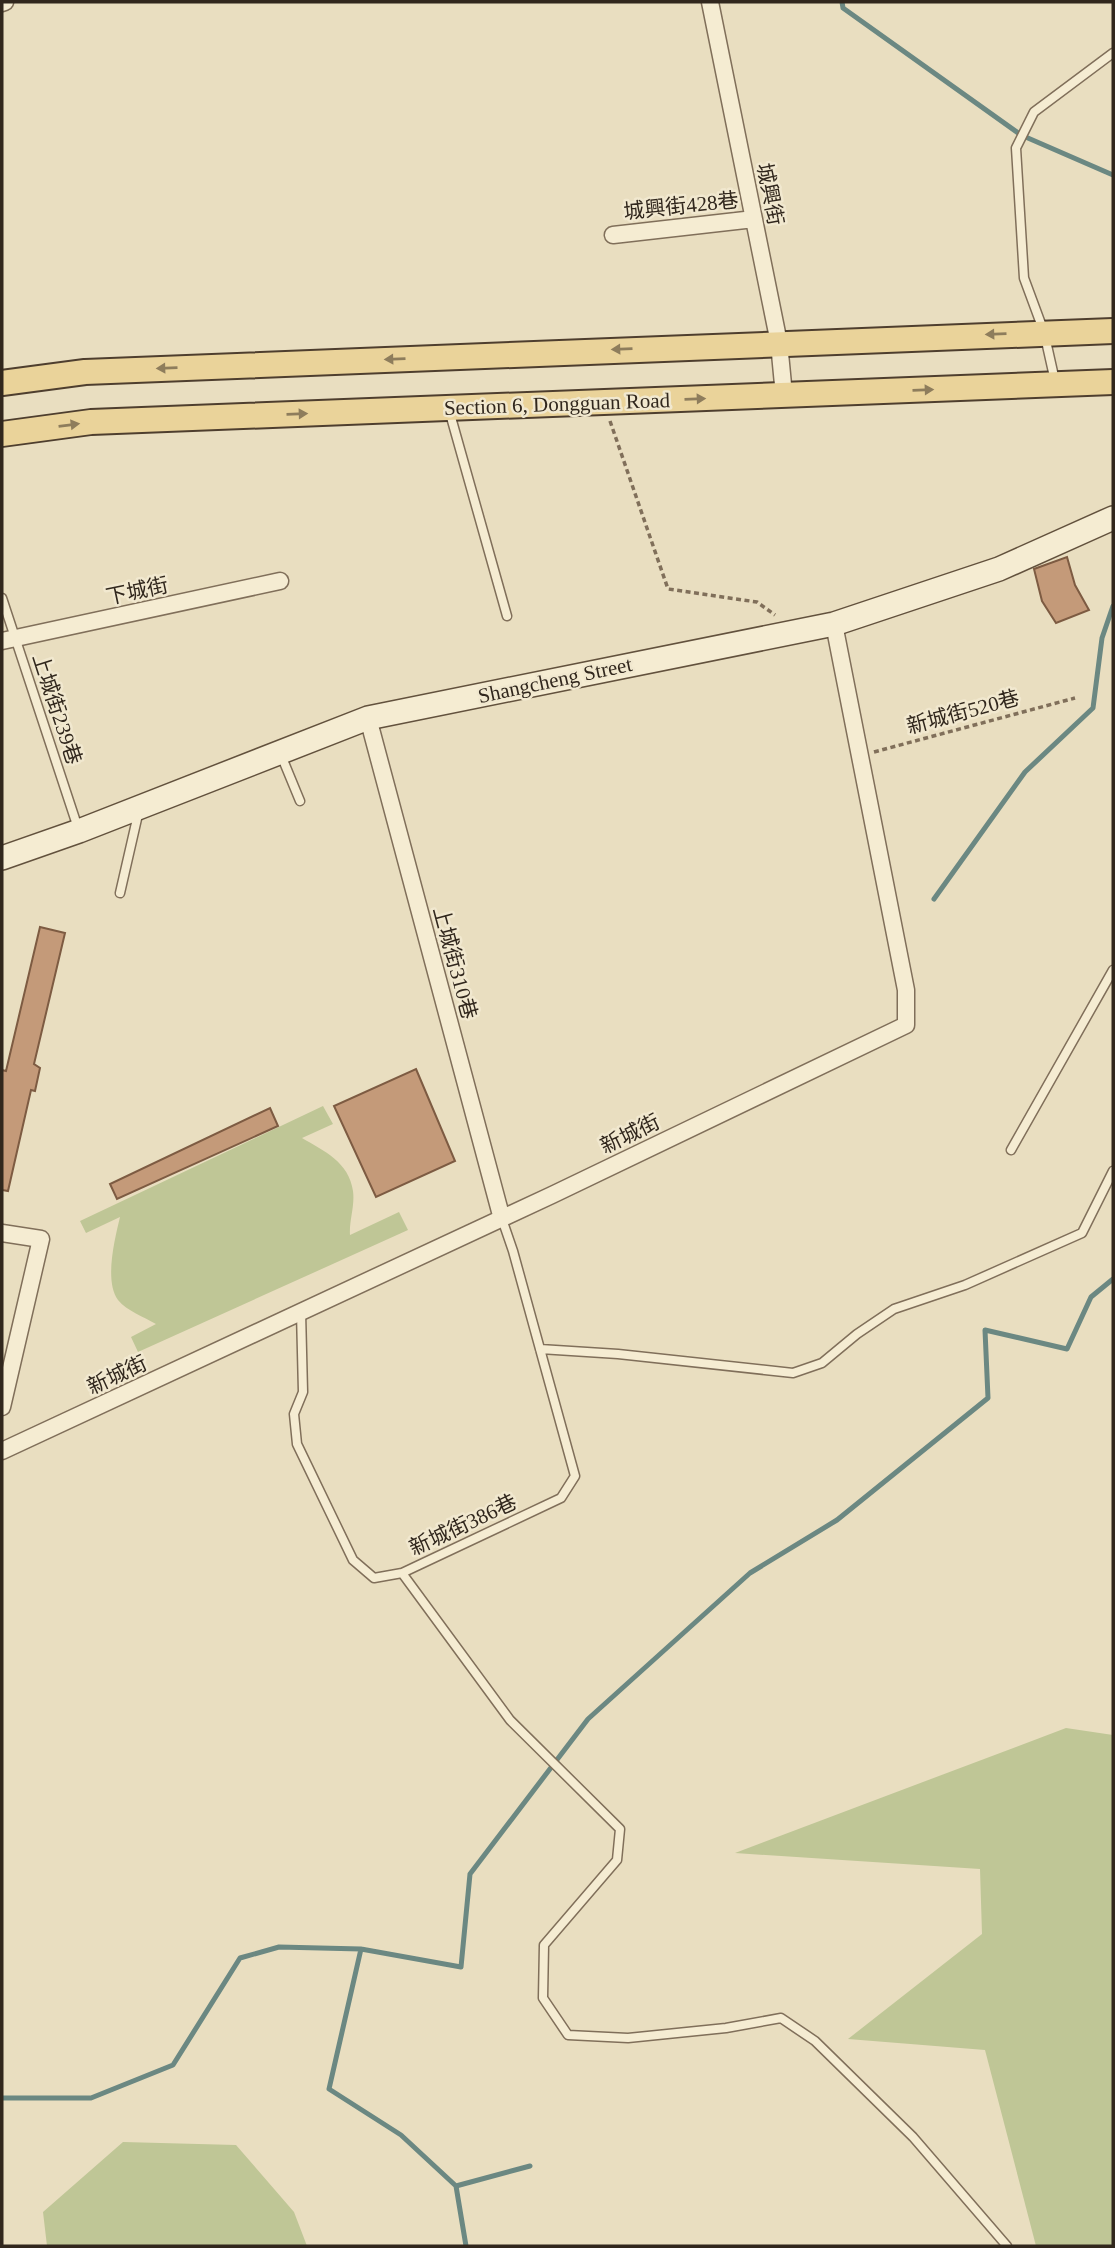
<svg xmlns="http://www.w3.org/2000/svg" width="1115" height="2248" font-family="'Times New Roman','Noto Sans TC',serif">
	<rect width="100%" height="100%" fill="#e9dec0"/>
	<path fill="#bfc696" d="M323 1106 333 1124 302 1138C324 1151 349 1162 353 1191 355 1206 349 1221 350 1235L399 1212 408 1230 138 1352 131 1337 156 1324C144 1317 127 1311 118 1300 104 1281 115 1238 120 1217L86 1233 80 1221Z
		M1066 1728 1113 1735V2246H1036L985 2050 848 2039 982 1934 980 1869 735 1853Z
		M123 2142 236 2145 294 2212 307 2246H47L43 2212Z"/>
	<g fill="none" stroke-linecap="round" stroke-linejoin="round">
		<path stroke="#6b8882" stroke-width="5" d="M842 2 843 8 1021 135 1113 175
			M934 899 1025 772 1093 708 1102 638 1113 606
			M361 1949 329 2089 401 2135 456 2186 466 2246
			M2 2098H91L173 2065 240 1958 279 1947 361 1949 461 1967 470 1874 588 1719 750 1573 837 1520 988 1398 985 1330 1067 1349 1091 1297 1113 1279
			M456 2186 530 2166"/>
	</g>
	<path fill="#c49a79" stroke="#7d5b42" stroke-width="2" d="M1067 557 1075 585 1089 610 1056 623 1042 601 1034 569Z
		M40 927 65 933 34 1064 40 1068 35 1091 31 1090 8 1191 2 1190V1070L6 1071Z
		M416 1069 455 1161 376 1197 334 1106Z
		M270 1108 278 1126 117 1199 110 1184Z"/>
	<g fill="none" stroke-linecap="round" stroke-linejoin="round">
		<defs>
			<path id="lane" d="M1055 381 1044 332 1024 278 1016 148 1034 112 1113 53
				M449 410 507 616
				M2 598 79 831
				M281 755 300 801
				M120 893 139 810
				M1011 1150 1113 970
				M301 1312 303 1392 294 1414 297 1444 353 1560 374 1578 402 1573 561 1498 575 1476 513 1251 502 1219
				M540 1349 618 1354 793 1373 822 1363 857 1334 894 1309 965 1285 1082 1233 1113 1171
				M402 1573 510 1720 620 1829 617 1860 544 1945 543 1998 568 2035 628 2038 726 2028 781 2018 815 2041 913 2137 1007 2246"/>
			<path id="street" d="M710 2 779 343 784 395
				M2 3 5 2
				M613 235 754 219
				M2 641 280 581
				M368 718 502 1219
				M2 1233 41 1239 2 1407
				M2 1451 552 1195 906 1025V990L834 624"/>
			<path id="secondary" d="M2 858 79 831 368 718 834 624 999 569 1113 518"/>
			<path id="primary" d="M2 383 85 372 1113 331
				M2 434 91 422 1113 382"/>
		</defs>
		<use href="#lane" stroke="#806f5a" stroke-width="11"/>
		<use href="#street" stroke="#806f5a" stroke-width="19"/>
		<use href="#secondary" stroke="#62513d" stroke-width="26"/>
		<use href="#primary" stroke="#4e3e2e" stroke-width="28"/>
		<path stroke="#806f5a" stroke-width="3.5" stroke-dasharray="5 3.5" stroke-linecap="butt" d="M610 421 668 589 757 602 775 615
			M874 752 1075 698"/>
		<use href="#lane" stroke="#f5ecd2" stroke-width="8"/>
		<use href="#street" stroke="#f5ecd2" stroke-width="16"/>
		<use href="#secondary" stroke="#f5ecd2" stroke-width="23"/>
		<use href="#primary" stroke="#ead39a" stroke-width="24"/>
	</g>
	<defs><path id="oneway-solid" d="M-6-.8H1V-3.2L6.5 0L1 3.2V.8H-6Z" transform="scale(1.75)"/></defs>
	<g fill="#8e7d5c">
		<use href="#oneway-solid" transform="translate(996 334) rotate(178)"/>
		<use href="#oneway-solid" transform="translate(622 349) rotate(178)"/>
		<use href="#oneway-solid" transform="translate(395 359) rotate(178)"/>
		<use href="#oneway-solid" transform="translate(167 368) rotate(178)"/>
		<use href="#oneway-solid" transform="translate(923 390) rotate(-2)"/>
		<use href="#oneway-solid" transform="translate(695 399) rotate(-2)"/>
		<use href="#oneway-solid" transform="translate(297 414) rotate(-2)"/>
		<use href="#oneway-solid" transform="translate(69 425) rotate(-7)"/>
	</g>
	<g text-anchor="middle" stroke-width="5" stroke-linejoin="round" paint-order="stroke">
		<g font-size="21" fill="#31271d" stroke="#f1e8cf">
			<text transform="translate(770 194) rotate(79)" y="7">城興街</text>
			<text transform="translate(681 206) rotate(-6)" y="7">城興街428巷</text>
			<text transform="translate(557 404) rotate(-2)" y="7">Section 6, Dongguan Road</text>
			<text transform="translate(137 591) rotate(-12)" y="7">下城街</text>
			<text transform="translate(555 680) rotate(-12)" y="7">Shangcheng Street</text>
			<text transform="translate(57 709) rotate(72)" y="7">上城街239巷</text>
			<text transform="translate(963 712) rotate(-15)" y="7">新城街520巷</text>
			<text transform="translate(455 963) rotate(75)" y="7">上城街310巷</text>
			<text transform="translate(630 1134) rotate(-26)" y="7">新城街</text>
			<text transform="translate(117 1375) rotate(-25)" y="7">新城街</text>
			<text transform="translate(463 1525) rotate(-25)" y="7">新城街386巷</text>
		</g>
	</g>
	<rect width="1115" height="2248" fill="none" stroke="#31271d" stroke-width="7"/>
</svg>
